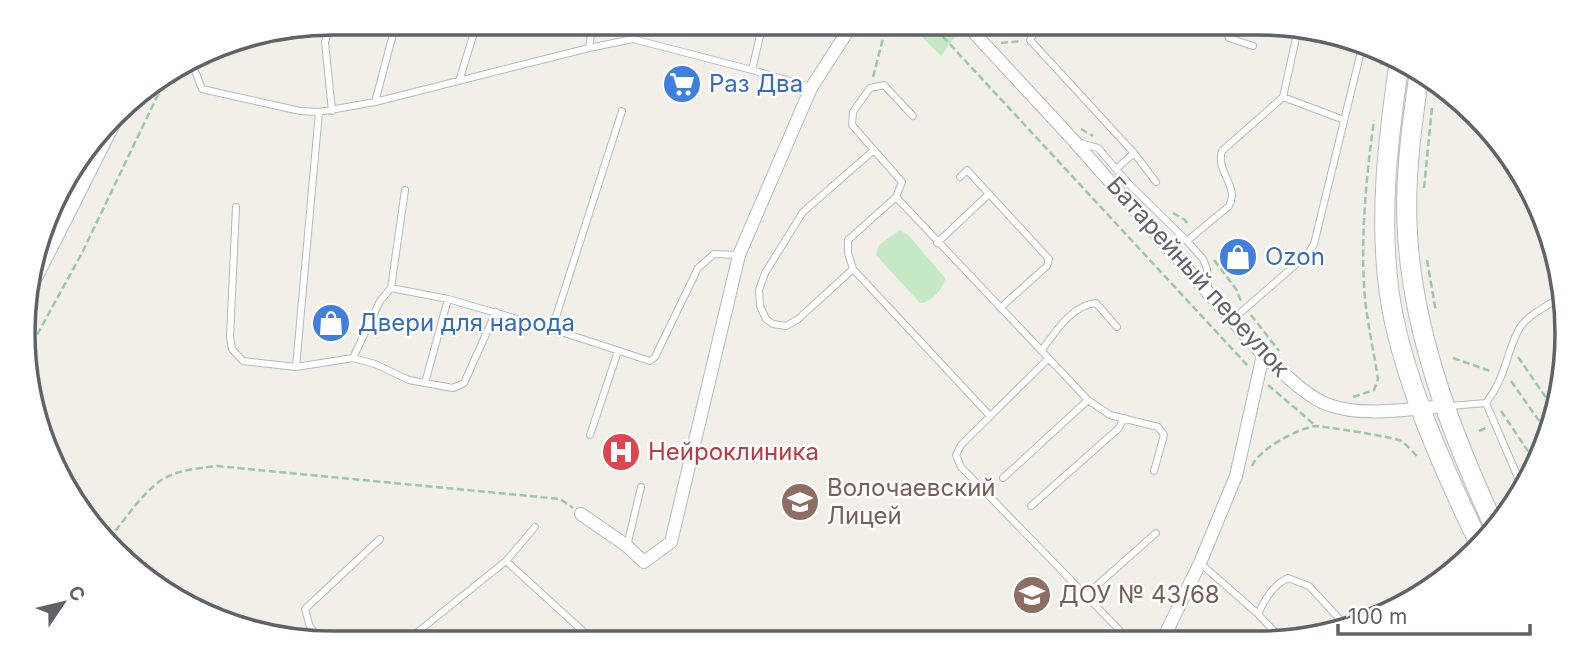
<svg xmlns="http://www.w3.org/2000/svg" width="1590" height="666" font-family="Inter,sans-serif">
	<rect width="100%" height="100%" fill="#f1efe8"/>
	<path fill="#c5e8c5" d="M908 23H959L962 27 941 56Z
		M900 230 909 236 945 278C944 289 930 303 920 303L876 255 879 245Z"/>
	<g fill="none" stroke-linecap="round" stroke-linejoin="round">
		<defs>
			<path id="service" d="M331 23 325 42 332 111
				M593 23 589 48 633 39 752 70 810 87
				M1039 23 1030 40 1134 153
				M1229 23 1227 33 1229 38 1253 46
				M192 63 202 89 300 111 319 112 375 102 589 48
				M752 70 763 23
				M459 81 477 23
				M1283 97 1298 29
				M375 102 396 23
				M1080 143 1098 148 1129 184 1187 241 1203 259 1207 269 1208 289
				M874 150 852 125 853 112 870 88 884 85 913 116
				M1116 169 1134 153 1156 182
				M960 177 967 170 1049 259 1047 266 1000 308
				M236 207 230 337 232 349 243 361 296 367 353 358 375 364 409 380 425 383 448 299
				M1187 241 1229 206C1240 187 1215 171 1222 151L1283 97 1344 120
				M937 243 989 194
				M853 269 797 320 786 326 773 324 766 319 760 306 759 290 765 273 803 212 874 150 902 182 896 197
				M391 288 448 299 552 329 650 361 655 357 698 268 714 254 739 255
				M1233 319 1308 254 1314 244 1363 43
				M552 329 622 111
				M1041 351C1056 332 1070 306 1096 303L1117 327
				M353 358 380 301 391 288 405 190
				M1048 359 961 445 956 455 961 467 1130 641
				M296 367 319 112
				M425 383 453 388 464 383 496 312
				M1486 403C1506 377 1505 357 1518 331 1526 315 1548 306 1562 296
				M1486 403 1523 489
				M1450 406 1486 403
				M990 416 853 269 848 253V240L896 197 1088 400 1110 415 1158 427 1164 435 1154 471
				M590 435 618 351
				M1003 478 1088 400
				M1031 506 1119 428 1124 418
				M535 527 506 561 596 643
				M627 546 641 487
				M1200 563 1258 614 1283 641
				M1086 595 1156 533
				M1258 614C1265 599 1273 585 1288 578L1309 586 1346 626
				M323 642 310 627 305 609 380 539
				M404 643 506 561"/>
			<path id="minor" d="M967 23 977 36 1075 142 1263 355C1282 371 1306 397 1329 405 1361 417 1410 409 1444 406
				M581 514 627 546 644 562 671 542 739 255 811 88 853 23
				M1162 641 1200 563 1236 476 1263 355"/>
			<path id="secondary" d="M1399 64C1388 139 1379 215 1389 291 1400 373 1444 470 1480 545
				M1419 75C1412 124 1405 174 1407 224 1411 330 1451 432 1495 528
				M25 292 112 120"/>
		</defs>
		<use href="#service" stroke="#b5b8bc" stroke-width="8"/>
		<use href="#minor" stroke="#b5b8bc" stroke-width="14"/>
		<use href="#secondary" stroke="#b6babf" stroke-width="21"/>
		<path stroke="#9cc7a9" stroke-width="2.5" stroke-dasharray="7 3.5" stroke-linecap="butt" d="M927 23 934 27 1248 366
			M985 23 994 34
			M1001 43 1022 41
			M1381 65 1383 54
			M873 77 887 23
			M1081 129 1093 136
			M1424 188 1432 107
			M1173 213 1185 220 1189 226
			M1214 260 1236 289 1241 301
			M1427 260 1436 312
			M1251 315 1279 351
			M27 353 82 253 166 78
			M1518 357 1554 409
			M1453 358 1493 372
			M1511 381 1549 435
			M1268 385 1316 426
			M1353 397 1374 390 1378 379C1374 353 1368 326 1365 299 1360 240 1366 179 1374 120
			M1501 411 1536 463
			M1479 431 1486 428
			M1252 466C1259 449 1297 429 1315 426 1322 426 1394 437 1401 441 1406 444 1412 451 1417 456
			M109 539C124 521 147 485 169 476 184 469 201 468 217 466L560 499 573 508"/>
		<use href="#service" stroke="#fff" stroke-width="6"/>
		<use href="#minor" stroke="#fff" stroke-width="12"/>
		<use href="#secondary" stroke="#fff" stroke-width="19"/>
	</g>
	<defs>
		<symbol id="supermarket-disc" viewBox="-11 -11 22 22"><circle r="9.5" fill="#3f7fe0" stroke="#fff"/><path d="M-6-5.5h2.5l.6 2H6L4.5 2H-2.5L-4.4-4H-6ZM-1.5 3.2a1.3 1.3 0 1 0 .1 0ZM3 3.2a1.3 1.3 0 1 0 .1 0Z" fill="#fff"/></symbol>
		<symbol id="shop-disc" viewBox="-11 -11 22 22"><circle r="9.5" fill="#3f7fe0" stroke="#fff"/><path d="M-5-2.5h2.3a2.7 3.5 0 0 1 5.4 0H5L5.5 6h-11ZM-1.5-2.5h3a1.5 2.3 0 0 0-3 0Z" fill="#fff"/></symbol>
		<symbol id="hospital-disc" viewBox="-11 -11 22 22"><circle r="9.5" fill="#e0444e" stroke="#fff"/><path d="M-5-5h3v3.5h4V-5h3V5h-3V1.5h-4V5h-3Z" fill="#fff"/></symbol>
		<symbol id="school-disc" viewBox="-11 -11 22 22"><circle r="9.5" fill="#8d6e63" stroke="#fff"/><path d="M0-5L7-2L0 1L-7-2ZM-4 1L0 2.5L4 1V4Q0 6-4 4Z" fill="#fff"/></symbol>
	</defs>
	<g fill-rule="evenodd">
		<use href="#supermarket-disc" x="660" y="62" width="44" height="44"/>
		<use href="#shop-disc" x="1216" y="235" width="44" height="44"/>
		<use href="#shop-disc" x="309" y="301" width="44" height="44"/>
		<use href="#hospital-disc" x="599" y="430" width="44" height="44"/>
		<use href="#school-disc" x="778" y="480" width="44" height="44"/>
		<use href="#school-disc" x="1010" y="573" width="44" height="44"/>
	</g>
	<g text-anchor="middle" stroke-width="5" stroke-linejoin="round" paint-order="stroke">
		<g font-size="24" fill="#366cbe" stroke="#fff" text-anchor="start">
			<text x="709" y="92">Раз Два</text>
			<text x="1265" y="265">Ozon</text>
			<text x="358" y="331">Двери для народа</text>
		</g>
		<g font-size="24" fill="#5f6368" stroke="#fff">
			<text transform="translate(1198 277) rotate(48)" y="8">Батарейный переулок</text>
		</g>
		<g font-size="24" fill="#be3a42" stroke="#fff" text-anchor="start">
			<text x="648" y="460">Нейроклиника</text>
		</g>
		<g font-size="24" fill="#785e54" stroke="#fff" text-anchor="start">
			<text x="827" y="496">Волочаевский<tspan x="827" dy="28">Лицей</tspan></text>
			<text x="1059" y="603">ДОУ № 43/68</text>
		</g>
	</g>
	<path d="M0 0H1590V666H0ZM333 35H1257A298 298 0 0 1 1555 333V333A298 298 0 0 1 1257 631H333A298 298 0 0 1 35 333V333A298 298 0 0 1 333 35Z" fill="#fff" fill-rule="evenodd"/>
	<path fill="none" stroke="#5f6368" stroke-width="3.5" d="M333 35H1257A298 298 0 0 1 1555 333V333A298 298 0 0 1 1257 631H333A298 298 0 0 1 35 333V333A298 298 0 0 1 333 35Z"/>
	<g transform="translate(63 603) rotate(55)" stroke="#ffffff" stroke-width="5" paint-order="stroke">
	<path d="M0-5L12 26L0 18L-12 26Z" fill="#5f6368"/>
	<text y="-10" font-size="19" font-weight="bold" text-anchor="middle" fill="#5f6368">С</text>
	</g>
	<path d="M1338 624v10h192v-10" fill="none" stroke="#5f6368" stroke-width="3.5"/>
	<text x="1348" y="624" font-size="21" fill="#5f6368" stroke="#ffffff" stroke-width="5" paint-order="stroke">100 m</text>
</svg>
